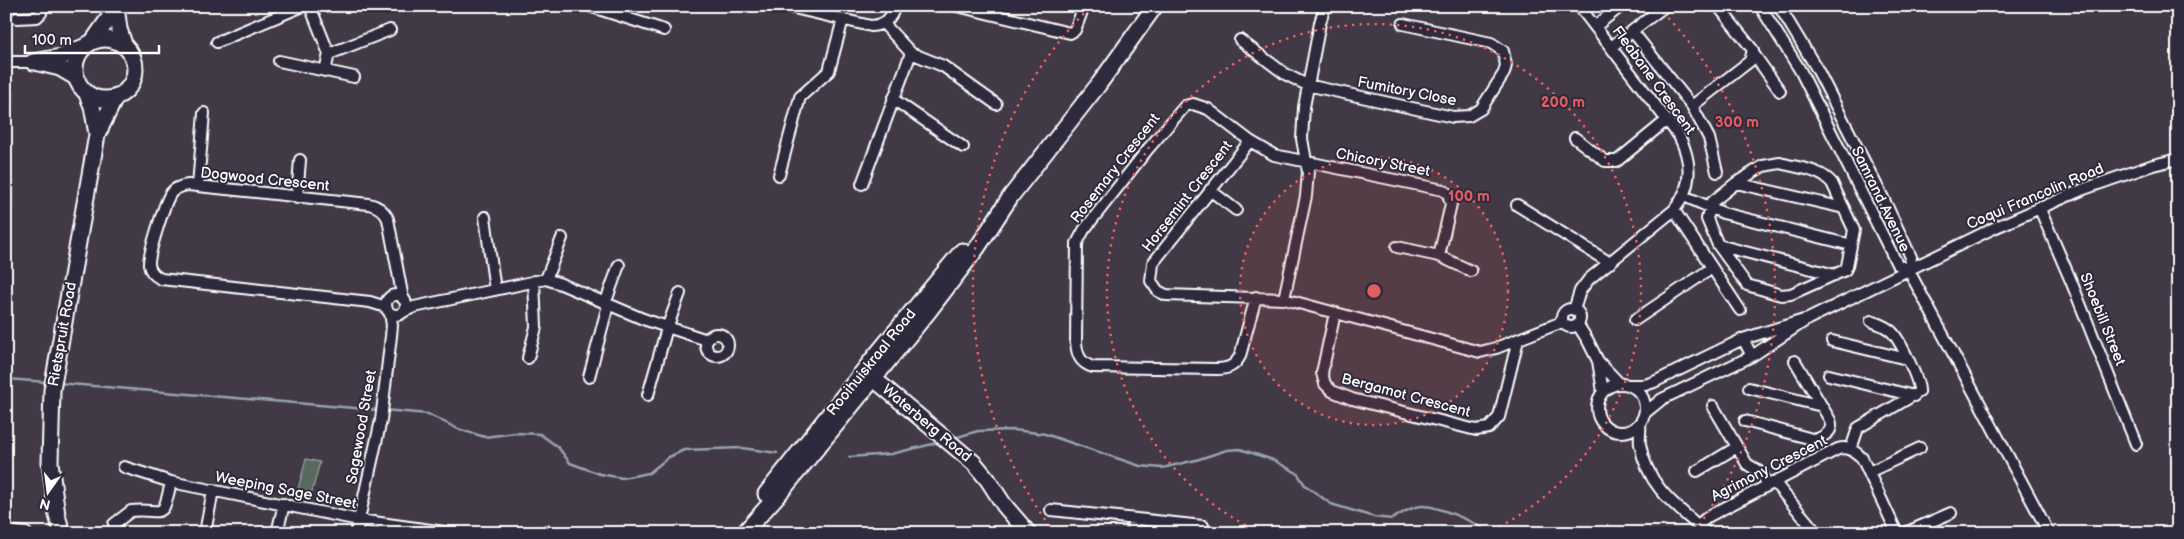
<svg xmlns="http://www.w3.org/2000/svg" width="2184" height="539" font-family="'Balsamiq Sans',sans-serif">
	<rect width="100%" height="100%" fill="#423946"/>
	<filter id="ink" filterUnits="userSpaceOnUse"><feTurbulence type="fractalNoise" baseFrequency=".02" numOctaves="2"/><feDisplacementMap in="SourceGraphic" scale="10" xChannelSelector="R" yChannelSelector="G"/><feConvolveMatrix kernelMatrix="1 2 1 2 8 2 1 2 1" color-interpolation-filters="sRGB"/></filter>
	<g filter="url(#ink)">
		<path fill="#586961" stroke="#acb4b0" d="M306 459 320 462 312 492 298 489Z"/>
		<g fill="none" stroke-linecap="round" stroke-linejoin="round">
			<path stroke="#97a2b1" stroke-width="2.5" d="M6 379 47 382
				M58 383 378 410
				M384 410 428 414 458 429 485 437 515 433 540 434 558 447 570 463 600 474 622 478 649 473 669 457 684 450 742 448 777 453
				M954 438 978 431 1014 430 1045 434 1140 466 1162 468 1196 460 1227 450 1240 449 1273 460 1297 473 1305 485 1331 504 1374 517 1392 519C1401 514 1410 507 1421 506 1437 505 1477 523 1490 533
				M849 457 891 454 941 442"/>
			<defs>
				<path id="street" d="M310 6 329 54 325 71
					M589 6 664 30
					M785 6 871 26C885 25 891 19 895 6
					M957 6 1070 33 1075 30 1084 6
					M1760 6 1800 70 1897 264 1909 271 1911 257 1883 198 1817 69 1779 6
					M17 18 37 17 41 13 42 6
					M884 24 911 53 943 66 996 104
					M1596 26 1621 6
					M1633 32 1692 106 1709 138 1717 172
					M1240 40 1285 74 1307 85 1453 117 1469 116 1481 109 1504 73 1506 65 1503 51 1491 43 1403 24
					M217 42 303 6
					M1611 47 1665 6
					M1753 53 1780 91
					M329 54 390 30
					M279 61 354 77
					M6 62H33
					M893 99 963 147
					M1692 106 1750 61 1753 50 1718 6
					M6 113 8 95
					M1575 138 1605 161H1617L1667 120
					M1250 141 1153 263 1151 281 1158 291 1166 295 1284 299 1480 352 1496 348 1562 322
					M1780 163C1798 168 1820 169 1832 183L1854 230 1847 266 1845 270 1791 294 1781 295 1747 285 1718 245 1707 219 1711 203 1736 183 1763 166Z
					M779 175 800 97 829 71 843 19
					M6 183V206
					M1736 183 1844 208
					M862 184 911 53
					M198 186 204 113
					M1210 190 1236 210
					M1684 196 1723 213 1851 245
					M297 198 300 160
					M1517 205 1610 263
					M2039 207 2071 281 2136 444
					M1674 210 1740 310
					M485 217 495 290
					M1718 245 1835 275
					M1397 247 1439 256 1471 271
					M1909 271 2049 533
					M546 279 562 238
					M386 305a10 10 0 1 1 20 0a10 10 0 1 1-20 0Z
					M1256 297 1240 356C1235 366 1228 369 1217 369L1093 367C1080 363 1077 355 1076 342L1077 243 1084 230 1148 149 1185 106 1193 104 1208 109 1250 141 1274 155 1443 190 1448 194 1451 204 1439 256
					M1284 299 1306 196 1308 172 1302 139 1304 107 1320 23 1325 6
					M605 304 619 265
					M386 307 370 302 161 279C155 276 150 272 149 265 148 255 165 201 171 193 175 188 181 186 188 185L369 204C378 206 384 210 388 219L403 299
					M1562 318a9 9 0 1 1 18 0a9 9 0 1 1-18 0Z
					M1574 310 1580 291 1589 279 1674 210C1693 187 1692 161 1679 136L1579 6
					M403 312 414 307 546 279 561 284 643 319 707 340
					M1335 313 1322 373 1325 384 1332 391 1352 399 1476 430 1489 428 1499 417 1518 340
					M1635 320 1712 268
					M1578 325 1588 341 1598 361 1620 384
					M706 345a11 11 0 1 1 22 0a11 11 0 1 1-22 0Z
					M1743 339 1752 356
					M1832 341 1907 359
					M528 358 536 327 534 281
					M1598 361 1603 392
					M1829 375 1914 396
					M589 377 608 305
					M1597 408a24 24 0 1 1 48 0a24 24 0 1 1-48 0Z
					M1628 385H1645L1654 382 1743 339 1804 320
					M1749 388 1822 406
					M648 395 667 328 680 293
					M1713 406 1747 464 1761 473 1768 485
					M1646 412 1662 399 1752 356 1808 319 1994 228 2084 189 2153 165 2178 159
					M1745 421 1816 440C1825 435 1834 432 1830 420L1795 361
					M1640 424C1641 431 1639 437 1640 444 1647 487 1677 507 1707 533
					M1851 449 1858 428 1919 392C1920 381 1900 340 1892 332 1886 326 1879 324 1871 321
					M124 467 171 482 359 520 445 532
					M1697 471 1737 447
					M1869 472 1920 448
					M1774 482 1815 531
					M1051 510 1203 526
					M114 524 131 511C164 508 162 523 171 482
					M1698 525 1709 516 1838 449C1848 446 1855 451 1862 458L1897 533
					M6 531 26 533
					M546 531V533
					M205 533 213 490
					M277 533 284 504
					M356 533 381 420 391 336 392 325 390 313
					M1132 533 1133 520
					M1905 533 1951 513"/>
				<path id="secondary" d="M116 6 119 29 125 47
					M75 69a30 30 0 1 1 60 0a30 30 0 1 1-60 0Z
					M93 41 116 8
					M33 62 61 57 84 47
					M39 63 60 68 77 78
					M86 92 92 106 97 134
					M867 373 974 463 988 480 1004 505 1028 533
					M766 494 877 354 962 251
					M62 533 57 515 50 462 52 390 97 135 116 96
					M744 533 785 487 928 312 977 248 1011 196 1099 84 1155 6"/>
			</defs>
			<use href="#street" stroke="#fff" stroke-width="14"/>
			<use href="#secondary" stroke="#fff" stroke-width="19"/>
			<use href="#street" stroke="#2f2a3d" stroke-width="10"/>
			<use href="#secondary" stroke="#2f2a3d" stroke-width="15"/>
		</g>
	</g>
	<circle cx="1374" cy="291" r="134" fill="#e05e5e" fill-opacity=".12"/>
	<g fill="none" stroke="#e05e5e" stroke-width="2.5" stroke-dasharray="2.5 5">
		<circle cx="1374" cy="291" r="134"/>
		<path d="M1259 532A267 267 0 1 1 1489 532"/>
		<path d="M1054 532A401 401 0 0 1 1090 7M1658 7A401 401 0 0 1 1694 532"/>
	</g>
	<g text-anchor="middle" stroke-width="4" stroke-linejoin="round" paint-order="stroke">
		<g font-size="15" fill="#fff" stroke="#2f2a3d">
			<text transform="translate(1654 80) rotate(54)" y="5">Fleabane Crescent</text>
			<text transform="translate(1407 91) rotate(11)" y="5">Fumitory Close</text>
			<text transform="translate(1383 162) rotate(11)" y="5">Chicory Street</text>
			<text transform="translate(1115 168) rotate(-52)" y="5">Rosemary Crescent</text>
			<text transform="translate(265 179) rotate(6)" y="5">Dogwood Crescent</text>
			<text transform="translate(1187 196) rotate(-52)" y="5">Horsemint Crescent</text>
			<text transform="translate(2035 196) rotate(-23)" y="5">Coqui Francolin Road</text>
			<text transform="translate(1881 199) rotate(64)" y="5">Samrand Avenue</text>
			<text transform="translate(2103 319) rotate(68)" y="5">Shoebill Street</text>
			<text transform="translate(62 334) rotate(-80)" y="5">Rietspruit Road</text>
			<text transform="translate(871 362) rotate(-51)" y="5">Rooihuiskraal Road</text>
			<text transform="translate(1406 395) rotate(15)" y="5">Bergamot Crescent</text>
			<text transform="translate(927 423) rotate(40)" y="5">Waterberg Road</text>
			<text transform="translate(361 427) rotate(-80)" y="5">Sagewood Street</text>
			<text transform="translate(1769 468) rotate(-27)" y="5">Agrimony Crescent</text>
			<text transform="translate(286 490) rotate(11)" y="5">Weeping Sage Street</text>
		</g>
	</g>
	<circle cx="1374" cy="291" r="8" fill="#e05e5e" stroke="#2f2a3d" stroke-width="2.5"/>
	<g font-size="15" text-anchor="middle" font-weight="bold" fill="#e05e5e" stroke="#2f2a3d" stroke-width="4" stroke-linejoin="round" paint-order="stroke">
		<text x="1563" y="107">200 m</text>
		<text x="1737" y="127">300 m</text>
		<text x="1469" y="201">100 m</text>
	</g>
	<rect width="2184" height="539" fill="none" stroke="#2f2a3d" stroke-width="25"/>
	<rect x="12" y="12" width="2159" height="514" fill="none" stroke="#fff" stroke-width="2" filter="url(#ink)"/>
	<g transform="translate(48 492) rotate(194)" stroke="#2f2a3d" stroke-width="4" paint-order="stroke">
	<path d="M0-4L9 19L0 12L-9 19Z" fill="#ffffff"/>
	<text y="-8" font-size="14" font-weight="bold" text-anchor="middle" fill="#ffffff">N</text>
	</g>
	<path d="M25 45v8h134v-8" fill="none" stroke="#ffffff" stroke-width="2.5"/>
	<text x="32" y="45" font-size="15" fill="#ffffff" stroke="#2f2a3d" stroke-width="4" paint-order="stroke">100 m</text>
</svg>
